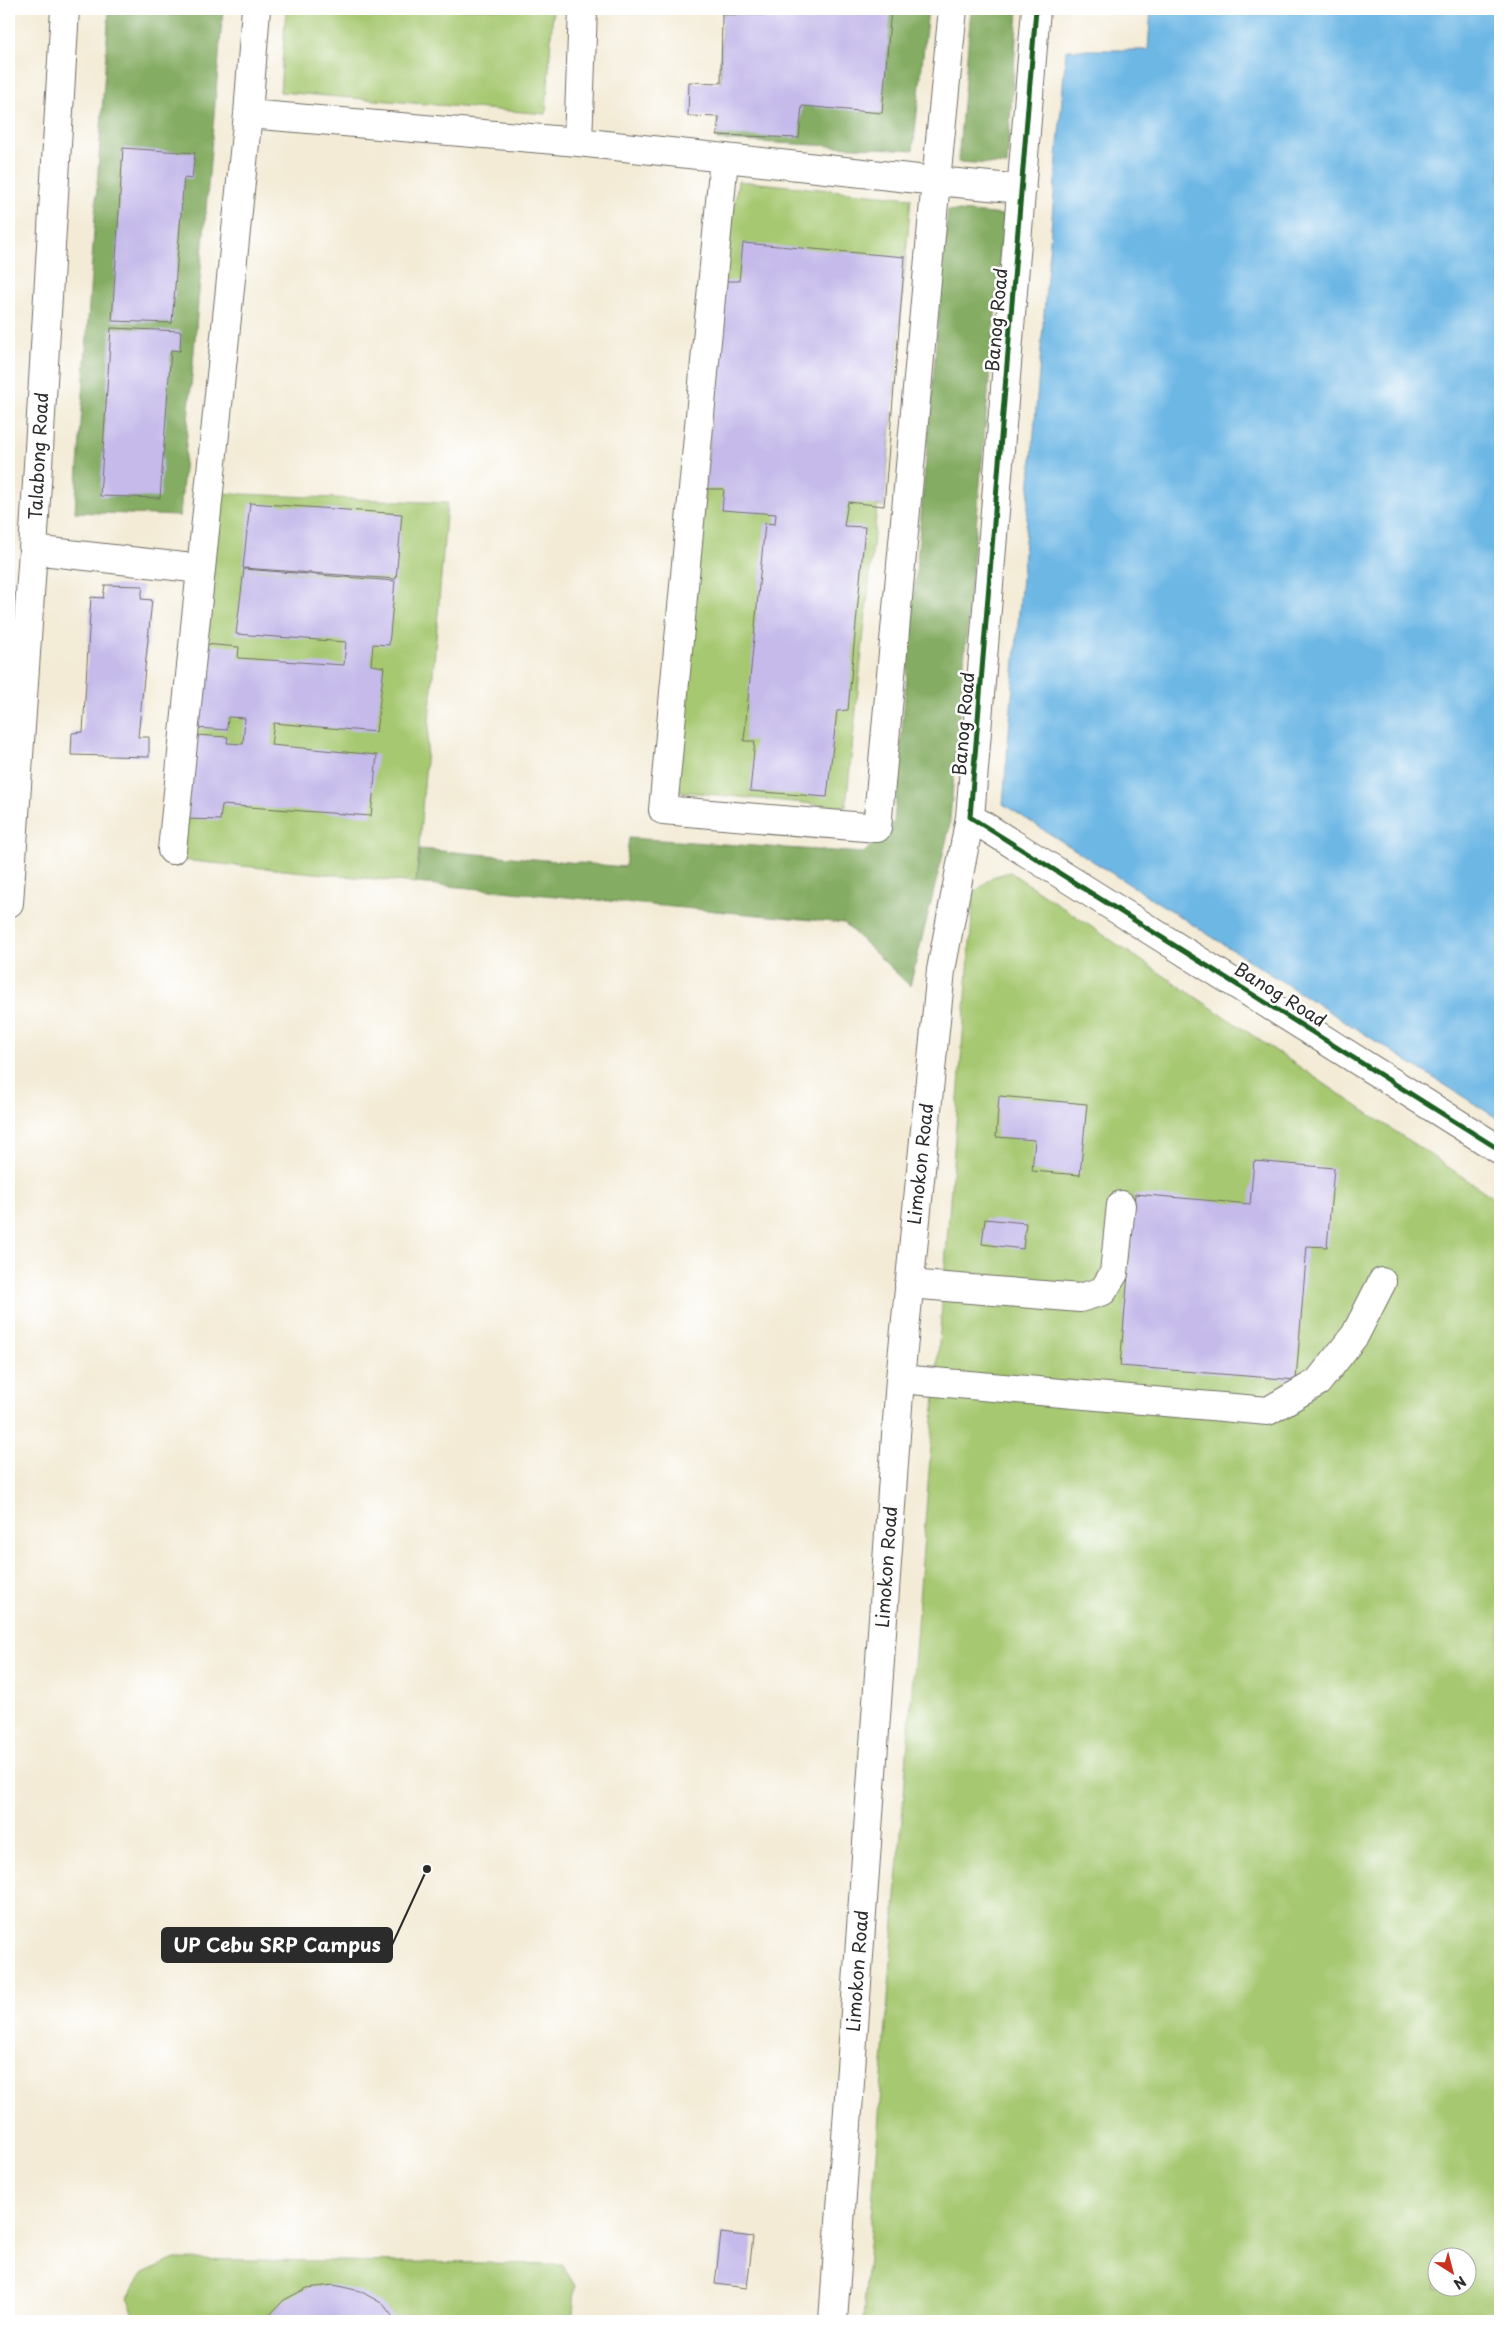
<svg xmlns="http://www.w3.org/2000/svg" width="1509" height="2330" font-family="'Playpen Sans',sans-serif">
	<rect width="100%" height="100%" fill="#fff"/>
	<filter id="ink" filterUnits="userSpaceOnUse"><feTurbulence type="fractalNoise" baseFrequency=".02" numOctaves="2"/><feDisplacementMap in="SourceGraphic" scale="10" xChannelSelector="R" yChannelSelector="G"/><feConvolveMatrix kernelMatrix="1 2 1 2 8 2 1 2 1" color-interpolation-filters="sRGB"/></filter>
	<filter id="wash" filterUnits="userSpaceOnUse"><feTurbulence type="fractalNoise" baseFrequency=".0096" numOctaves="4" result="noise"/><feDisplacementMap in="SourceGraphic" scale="20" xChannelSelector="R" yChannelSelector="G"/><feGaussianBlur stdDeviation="1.12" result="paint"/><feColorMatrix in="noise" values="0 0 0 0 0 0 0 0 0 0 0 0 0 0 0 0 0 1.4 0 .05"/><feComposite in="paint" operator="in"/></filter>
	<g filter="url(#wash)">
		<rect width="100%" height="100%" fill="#f3ebd6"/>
		<path fill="#a6c870" stroke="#687a4e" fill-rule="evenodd" d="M286 9H553L546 114 280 92Z
			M738 181 911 198 884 506H877L846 807 677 791 724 281Z
			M219 493 447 503 416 883 181 860Z
			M1010 872 1500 1202V2321H863L974 893 992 877ZM1436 2258H1466V2288H1436Z
			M175 2259 562 2264 575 2286 573 2314 565 2321H137L127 2298 143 2273Z"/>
		<path fill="#84ac62" stroke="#586c46" d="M109 9H223L180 516 75 512Z
			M723 9H928L913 150 717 140Z
			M971 9H1018L1007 165 958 162Z
			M948 210 1004 215 949 830 910 986 844 923 416 883 420 849 625 867 629 838 864 853 894 822Z"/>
		<path fill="#6db7e5" stroke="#4c7188" d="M1151 9H1500V1120L1003 804 1066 50H1148Z"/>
		<g id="blocks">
			<path fill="#c5baea" d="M766 9H891L882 113 802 106 799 138 717 135 719 117 688 116 689 82 721 83 722 14 765 15Z
				M123 148 195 153 192 179 184 178 172 323 112 321Z
				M743 243 905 257 884 506 848 502 844 526 865 527 848 710 837 711 827 797 750 791 755 741H744L765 523 775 524 776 514 722 510 724 489H705L724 281H739Z
				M111 328 181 331 180 351 171 350 160 498 100 496Z
				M250 503 402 514 396 579 243 568Z
				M244 569 395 581 389 645 373 644 371 665 384 667 376 732 274 723 271 745 377 755 371 816 222 805 220 820 185 819 195 735 228 737 227 743 243 744 245 718 228 717 227 730 195 728 204 644 239 647 238 658 344 665 346 642 236 634Z
				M105 585 143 586 141 599 152 600 138 737H149V757L71 755 72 733 83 732 91 597 103 598Z
				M999 1096 1087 1104 1080 1175 1032 1171 1035 1140 996 1137Z
				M1254 1161 1334 1168 1327 1247 1307 1246 1296 1380 1120 1366 1135 1194 1250 1204Z
				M985 1219 1026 1223 1023 1249 982 1244Z
				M721 2233 753 2237 747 2288 715 2284Z
				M334 2285 360 2291 383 2304 396 2321H264L284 2300 307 2288Z"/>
		</g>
	</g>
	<g filter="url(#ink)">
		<use href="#blocks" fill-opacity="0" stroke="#716e67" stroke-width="1"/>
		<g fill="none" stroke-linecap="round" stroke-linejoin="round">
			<defs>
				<path id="minor" d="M248 114 578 142 936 181 953 9
					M578 142 583 9
					M724 159 663 810 877 828 936 181 1022 189
					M33 550 201 569
					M970 817 1500 1150
					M172 850 248 114 256 9
					M9 903 33 550 65 9
					M909 1284 1080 1298 1103 1291 1114 1273 1121 1205
					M900 1379 1268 1411 1318 1382 1355 1335 1382 1282
					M833 2321 900 1379 941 970 970 817 1036 9"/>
			</defs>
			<use href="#minor" stroke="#716e67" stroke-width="30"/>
			<use href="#minor" stroke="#fff" stroke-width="28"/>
			<defs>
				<path id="cycleway" d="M1036 9 970 817 1500 1150"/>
			</defs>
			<use href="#cycleway" stroke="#fff" stroke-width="8"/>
			<use href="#cycleway" stroke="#1b5e20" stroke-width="5"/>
		</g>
	</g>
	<g text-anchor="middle" stroke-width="5" stroke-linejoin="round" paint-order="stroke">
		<g font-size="18" fill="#2b2b2b" stroke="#fff">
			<text transform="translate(997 320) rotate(-85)" y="6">Banog Road</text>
			<text transform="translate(39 456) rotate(-87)" y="6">Talabong Road</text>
			<text transform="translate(964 724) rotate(-85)" y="6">Banog Road</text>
			<text transform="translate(1280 995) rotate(32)" y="6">Banog Road</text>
			<text transform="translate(921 1164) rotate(-84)" y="6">Limokon Road</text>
			<text transform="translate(887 1567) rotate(-86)" y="6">Limokon Road</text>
			<text transform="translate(858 1971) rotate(-86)" y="6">Limokon Road</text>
		</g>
	</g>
	<path fill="none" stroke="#2b2b2b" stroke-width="2" d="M427 1869L392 1945"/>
	<circle fill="#2b2b2b" stroke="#fff" stroke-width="2" cx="427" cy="1869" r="5"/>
	<rect fill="#2b2b2b" stroke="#2b2b2b" stroke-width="2" x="162" y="1928" width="230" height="34" rx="5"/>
	<g font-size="19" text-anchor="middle" font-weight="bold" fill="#fff">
		<text x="277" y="1952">UP Cebu SRP Campus</text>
	</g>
	<rect width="1509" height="2330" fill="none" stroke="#fff" stroke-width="30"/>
	<g transform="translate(1452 2272) rotate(144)"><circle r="24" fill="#ffffff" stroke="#aaaaaa"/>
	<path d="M0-4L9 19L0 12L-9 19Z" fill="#c8321e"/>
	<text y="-8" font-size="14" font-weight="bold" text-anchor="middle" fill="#2b2b2b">N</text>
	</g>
</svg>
